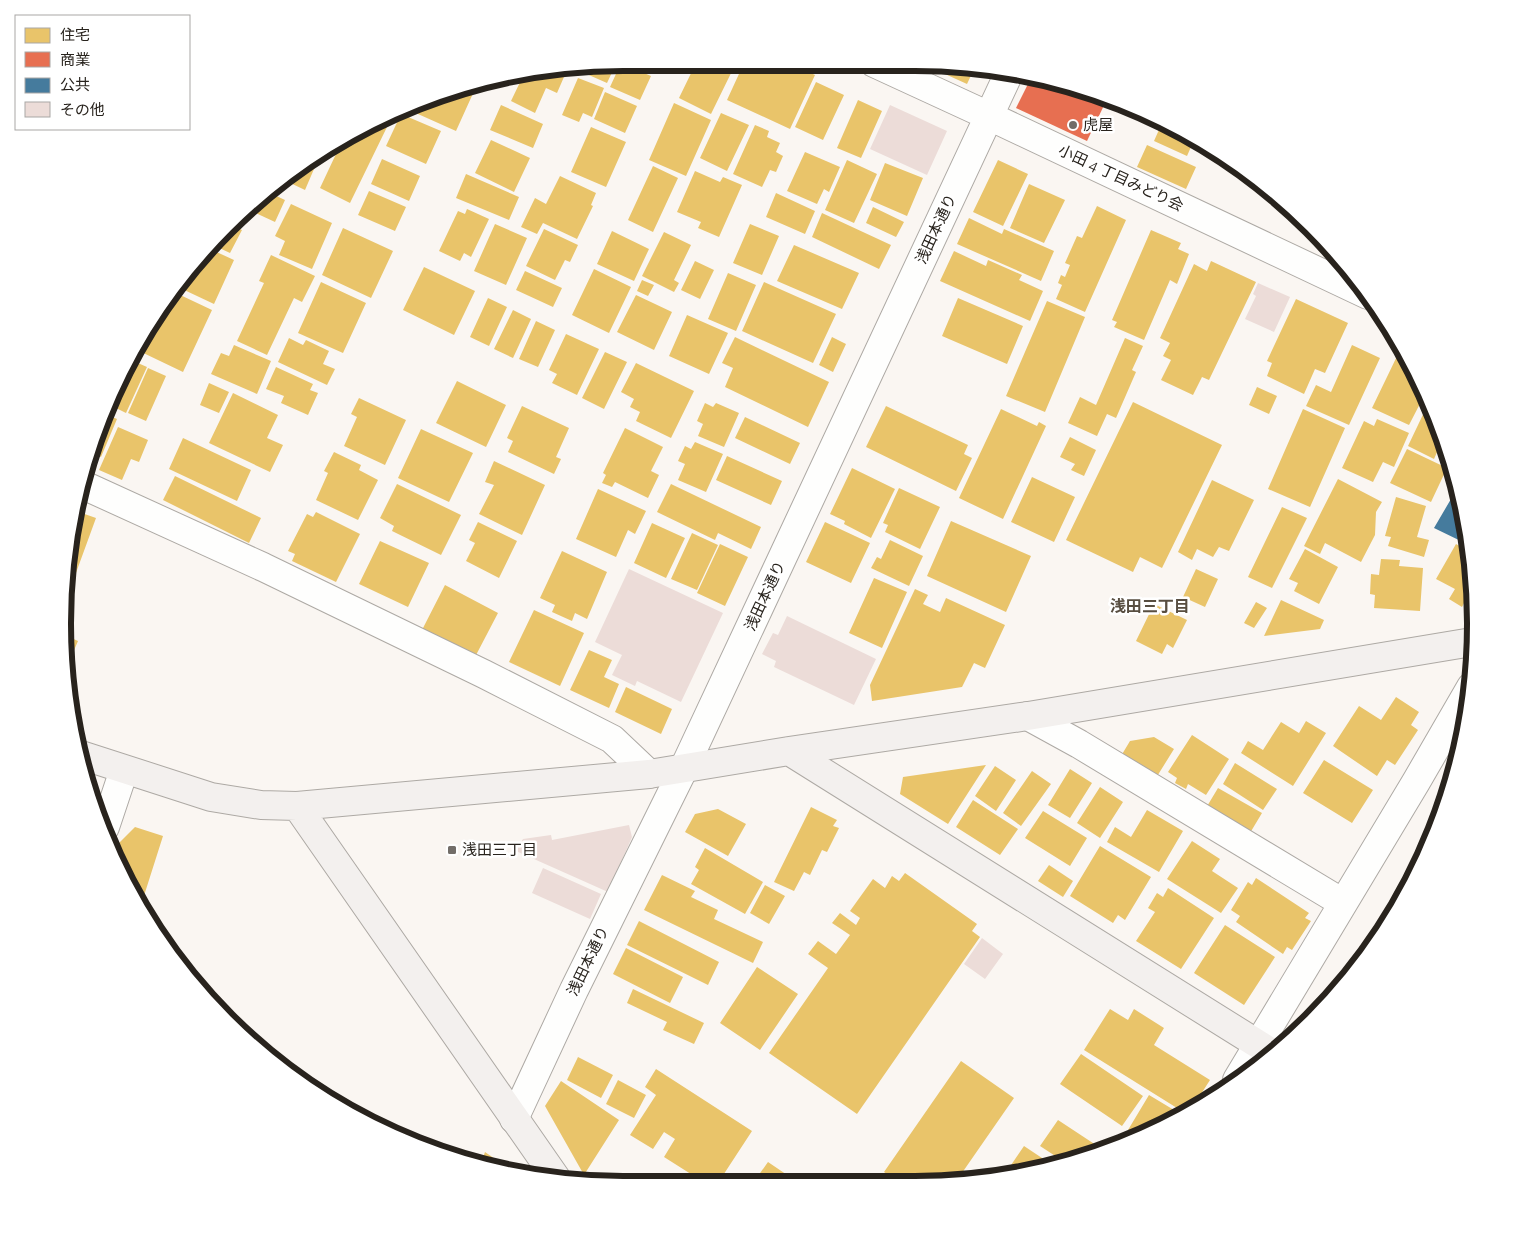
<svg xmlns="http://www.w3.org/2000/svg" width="1538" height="1247" font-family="Raleway,'Noto Sans JP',sans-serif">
	<rect width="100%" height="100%" fill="#faf6f2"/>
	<path fill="#e9c46a" d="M621 63 651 76 640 100 610 87Z
		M696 63H731L735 65 711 114 679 98Z
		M744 63H790L815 75 790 129 727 100Z
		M616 64 607 83 582 72 584 68Z
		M923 64H951L975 67 967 84Z
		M567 70 557 93 546 88 535 113 511 101 523 76Z
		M578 78 604 88 592 117 583 113 579 122 562 115Z
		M816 82 844 95 823 140 795 127Z
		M468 86 475 89 456 131 409 110Z
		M605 92 637 106 625 133 594 119Z
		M858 100 882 111 861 158 837 148Z
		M674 103 711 120 686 176 649 160Z
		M501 105 543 124 533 148 490 130Z
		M721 113 749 125 727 171 700 158Z
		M401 114 441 131 426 164 386 146Z
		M378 123 387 127 350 203 320 188 344 137Z
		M1162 123 1194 140 1187 156 1154 141Z
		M755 125 769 131 767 137 780 143 776 152 783 156 776 172 770 170 762 187 733 174Z
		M591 127 626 142 606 187 571 172Z
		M491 140 530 158 514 192 475 173Z
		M1147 145 1196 167 1186 189 1137 167Z
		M805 152 840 167 829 192 824 189 817 204 787 191Z
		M320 155 305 190 286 181 291 178Z
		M382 159 420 176 409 201 371 184Z
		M847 160 877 174 854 223 825 210Z
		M998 160 1028 174 1003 226 973 212Z
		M885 163 923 178 907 216 870 200Z
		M653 166 678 178 653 232 628 220Z
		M695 171 720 182 723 177 742 185 719 237 698 228 701 222 677 212Z
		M466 174 519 197 509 220 456 198Z
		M560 176 596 193 591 205 593 206 577 239 543 223 537 234 521 227 535 198 546 204Z
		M1029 184 1065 200 1044 243 1010 228Z
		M369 191 406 207 395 231 358 215Z
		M270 193 285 200 275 222 249 210Z
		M776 193 815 211 805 234 766 217Z
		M291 204 332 223 312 269 279 255 285 241 275 236Z
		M1097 206 1126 220 1085 312 1056 299 1062 285 1058 283 1061 275 1065 277 1070 265 1065 263 1077 236 1082 238Z
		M873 207 904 222 896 237 866 223Z
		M467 209 489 219 471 257 464 253 460 261 439 251 458 211 465 214Z
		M822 213 891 245 879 269 812 237Z
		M969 218 1002 234 1004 229 1054 251 1041 281 957 244Z
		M495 224 527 238 506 285 474 271Z
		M750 224 779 236 762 275 733 263Z
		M230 225 242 230 230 253 213 245Z
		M343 228 393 251 371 298 322 275Z
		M544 229 578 245 570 262 565 260 555 280 526 266Z
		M1151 230 1181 243 1178 249 1189 254 1177 284 1170 280 1144 340 1114 327 1117 322 1112 320Z
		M612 231 649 249 634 281 597 264Z
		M664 232 691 245 674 280 679 283 674 292 642 276Z
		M794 245 859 273 842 309 777 281Z
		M210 249 234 260 214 304 180 288Z
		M954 251 986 266 988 260 1022 275 1019 280 1043 291 1030 321 940 281Z
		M271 255 315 276 302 302 294 298 267 355 237 341 264 283 259 281Z
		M695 261 714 270 700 299 681 290Z
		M1211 261 1256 282 1209 380 1202 377 1193 395 1161 380 1171 360 1163 356 1170 343 1160 338 1194 264 1207 271Z
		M424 267 475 291 454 335 403 310Z
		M594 269 631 287 609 333 572 315Z
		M525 271 562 288 553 307 516 290Z
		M728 273 756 285 736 331 708 319Z
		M642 280 654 285 648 296 637 291Z
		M321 282 366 303 343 353 298 333Z
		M764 282 836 314 813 363 742 331Z
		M176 293 212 310 183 372 135 349 138 343Z
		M636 295 672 312 654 350 617 332Z
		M488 298 507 307 489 346 470 337Z
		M958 298 1023 326 1007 364 942 336Z
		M1296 299 1348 323 1325 373 1315 369 1304 394 1267 376 1272 363 1267 361Z
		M1047 301 1085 317 1045 412 1006 396Z
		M513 310 531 319 513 358 494 349Z
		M687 315 728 333 709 374 669 356Z
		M536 321 555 330 538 367 519 359Z
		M566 334 599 349 577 395 552 383 557 374 549 370Z
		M735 337 829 382 808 427 725 387 733 368 722 363Z
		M832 337 846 344 833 372 819 365Z
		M289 338 303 345 306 340 329 351 323 364 335 369 327 385 278 362Z
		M1125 338 1143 346 1132 370 1136 372 1116 418 1107 414 1097 436 1068 423 1080 397 1096 405Z
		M234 345 271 361 257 394 211 374 221 353 229 356Z
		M1352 345 1380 358 1349 425 1306 406 1316 385 1331 392Z
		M1400 350 1403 352 1418 375 1425 394 1409 425 1372 408Z
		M605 352 627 362 604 409 582 398Z
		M131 360 147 367 126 413 112 406Z
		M636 363 694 391 671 438 636 421 640 412 630 407 634 399 621 392Z
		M276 367 313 384 310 390 318 393 308 415 281 403 284 396 266 389Z
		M148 368 166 376 146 421 128 413Z
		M457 381 506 405 486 447 436 423Z
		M209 383 229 392 219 413 200 405Z
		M1257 387 1277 396 1269 414 1249 405Z
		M233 393 278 415 267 438 283 445 270 472 209 443Z
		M359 398 406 420 385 465 344 446 357 417 351 414Z
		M1133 402 1222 445 1162 568 1140 557 1133 572 1066 540Z
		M705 403 713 407 716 403 739 413 724 447 698 436 703 424 697 421Z
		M1428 404 1442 441 1434 459 1408 446Z
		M522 406 569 428 556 457 561 459 554 474 508 452 513 441 507 438Z
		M886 406 968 445 964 454 972 458 956 491 866 447Z
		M1001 409 1037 426 1039 422 1046 426 1003 519 959 498Z
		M1303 409 1345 428 1310 507 1268 489Z
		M108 415 117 419 101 457 96 455 90 469 86 467Z
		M745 417 800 443 790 464 735 438Z
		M1377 419 1409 433 1394 467 1383 462 1373 482 1342 468 1364 421 1374 426Z
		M118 427 148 440 139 462 131 459 122 480 99 470Z
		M625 428 663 447 651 471 659 475 648 498 615 482 612 487 602 483 606 475 603 473Z
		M421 429 473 453 449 502 398 478Z
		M1070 437 1096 450 1084 476 1071 470 1075 464 1060 457Z
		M183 438 251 470 237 501 169 469Z
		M695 442 723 454 706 492 678 480 685 464 678 461 685 446 691 449Z
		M1407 449 1447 468 1431 502 1390 483Z
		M334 452 361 465 359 470 378 480 358 520 316 500 328 473 324 471Z
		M727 456 782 481 771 505 716 480Z
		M494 461 545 485 522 535 479 514 494 485 485 482Z
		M852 468 895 489 871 538 844 524 845 521 830 514Z
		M175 476 261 518 249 543 163 500Z
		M1032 477 1075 497 1054 542 1011 522Z
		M1338 479 1382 502 1376 512 1375 535 1361 562 1325 543 1320 554 1304 546Z
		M1212 480 1254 500 1229 551 1219 547 1213 557 1197 549 1192 560 1178 552Z
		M397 484 461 515 441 555 392 531 394 526 380 518Z
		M671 484 761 527 751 549 718 533 715 540 657 512Z
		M899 488 940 507 920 549 885 532 888 525 883 523Z
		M598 489 646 511 635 534 628 530 616 557 576 539Z
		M1396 497 1426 506 1417 537 1429 540 1424 557 1388 546 1391 537 1385 536Z
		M1282 507 1307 518 1272 588 1248 577Z
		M76 511 96 518 65 603 64 587Z
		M316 512 360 534 336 582 292 561 295 554 288 551 307 514 313 517Z
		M951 521 1031 556 1006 612 927 576Z
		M478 522 517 541 499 578 466 561 475 543 469 540Z
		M825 522 870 543 851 583 806 562Z
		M652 523 685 538 666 578 634 563Z
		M692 533 718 545 697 590 671 579Z
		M890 540 923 556 909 586 871 568 877 557 881 559Z
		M380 541 429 563 408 607 359 584Z
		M720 544 748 557 725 606 697 593Z
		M1456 544 1468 551 1474 587V600L1472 604 1465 601 1462 607 1449 599 1455 589 1436 579Z
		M1305 549 1338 567 1319 604 1294 591 1298 583 1289 579Z
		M562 551 607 572 587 619 575 613 572 621 552 612 555 605 540 598Z
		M1381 559 1400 560 1399 566 1423 568 1420 611 1374 608 1375 595 1370 594 1371 574 1379 575Z
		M1196 569 1218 579 1205 607 1183 597Z
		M874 578 907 592 882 648 849 633Z
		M445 585 498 613 475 657 422 630Z
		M915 589 928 595 923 604 940 612 946 598 1005 625 985 668 974 663 962 687 872 701 870 685Z
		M1281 600 1324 620 1320 629 1264 636Z
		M1256 602 1267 608 1254 628 1244 623Z
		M1154 604 1187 620 1173 648 1167 644 1162 654 1136 641Z
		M534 610 584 633 560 686 509 662Z
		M67 636 78 641 69 662 67 637Z
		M589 650 612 660 604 677 619 684 609 708 570 690Z
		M626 687 672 709 661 734 615 712Z
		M1396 697 1419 712 1411 725 1418 730 1395 765 1387 760 1377 776 1333 746 1359 706 1381 720Z
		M1306 721 1326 733 1293 786 1241 753 1248 741 1263 750 1281 722 1299 733Z
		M1192 735 1229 759 1206 795 1188 784 1186 789 1175 783 1177 778 1168 772Z
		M1154 737 1174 749 1156 778 1121 756 1130 741Z
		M1324 760 1373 790 1352 823 1303 793Z
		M1235 763 1277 789 1263 810 1223 784Z
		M986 765 948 824 900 794 903 777Z
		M995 766 1016 780 996 811 975 796Z
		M1070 769 1092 783 1070 818 1048 805Z
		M1032 771 1051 784 1021 826 1003 813Z
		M1100 787 1123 802 1100 838 1077 823Z
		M1218 788 1262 813 1250 833 1206 808Z
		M973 800 1018 829 1000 855 956 827Z
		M811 807 837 820 833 826 839 828 827 852 822 850 810 875 804 872 794 891 774 882Z
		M718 809 746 824 728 856 685 832 695 814Z
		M1147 810 1183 831 1159 872 1107 842 1115 827 1131 837Z
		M1043 811 1087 838 1070 866 1025 838Z
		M135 827 163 836 142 902 139 901 120 872 115 855 119 843Z
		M1192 841 1220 859 1212 871 1238 888 1221 913 1167 879Z
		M1100 846 1151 877 1125 920 1118 915 1113 923 1070 896Z
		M705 848 763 882 745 914 691 884 699 870 695 867Z
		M1049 865 1073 881 1063 897 1038 881Z
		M905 873 977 924 972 931 980 937 857 1114 769 1053 828 968 808 954 818 941 836 954 850 935 832 923 840 913 856 925 860 918 850 911 873 879 885 888 892 876 899 881Z
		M662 875 695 891 691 897 718 910 714 919 763 942 753 963 644 910Z
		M1256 878 1309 913 1305 918 1311 921 1292 950 1287 947 1283 954 1236 922 1240 916 1231 910 1248 882 1252 885Z
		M765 885 785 896 769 924 750 913Z
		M1168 888 1214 918 1181 969 1136 941 1155 912 1148 908 1157 893 1163 897Z
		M639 921 719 962 708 985 627 945Z
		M1225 925 1275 957 1244 1005 1194 973Z
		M626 948 683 977 670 1003 613 974Z
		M1354 959 1359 962 1336 993 1329 1000Z
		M757 967 798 994 760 1050 720 1023Z
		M633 989 704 1023 694 1044 663 1030 667 1022 627 1003Z
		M1110 1009 1128 1020 1134 1009 1164 1028 1154 1045 1210 1080 1192 1108 1185 1113 1084 1050Z
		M1081 1054 1143 1096 1122 1126 1060 1084Z
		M578 1057 613 1075 601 1098 567 1080Z
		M961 1061 1014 1098 955 1183H900L884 1172Z
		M656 1069 752 1131 718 1183H705L664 1157 675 1139 664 1132 653 1149 630 1135 656 1095 645 1087Z
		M618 1080 646 1095 634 1118 606 1104Z
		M561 1081 619 1120 584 1175 545 1106Z
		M1149 1095 1179 1113 1175 1119 1163 1127 1138 1136 1128 1130Z
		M1058 1120 1102 1149 1066 1163 1040 1146Z
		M1024 1146 1054 1166 1005 1174Z
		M485 1152 508 1168 510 1171 480 1166Z
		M768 1162 799 1183H753Z"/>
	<path fill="#e76f51" d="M1032 76 1107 99 1087 141 1016 108Z"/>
	<path fill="#457b9d" d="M1458 487 1460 503 1467 544 1434 528Z"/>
	<path fill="#ecdcd8" d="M890 105 947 131 927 175 870 149Z
		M1258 283 1290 297 1274 332 1245 319 1256 296 1253 294Z
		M629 569 723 613 681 702 637 681 635 686 612 675 622 655 595 642Z
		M787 616 876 659 854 705 774 667 776 661 762 654 773 633 778 635Z
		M1456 759 1450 784 1448 771Z
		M629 825 632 837 608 892 516 851 523 839 551 835 552 840Z
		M543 868 601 894 590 919 532 893Z
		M982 938 1003 954 985 979 964 964Z"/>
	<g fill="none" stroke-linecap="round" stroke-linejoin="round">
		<defs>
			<path id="street" d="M874 63 989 116 1368 295
				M81 484 263 567 484 674 612 739 649 774
				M1028 716 1079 744 1343 903
				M105 827 124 770
				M1237 1080 1416 782 1471 687
				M514 1119 574 990 684 768 1010 71"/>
			<path id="secondary" d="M789 751 1272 1053
				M81 755 211 797 261 805 297 806 649 774 789 751 1028 716 1472 642
				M297 806 556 1178"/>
		</defs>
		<use href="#street" stroke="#ada9a4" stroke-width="30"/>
		<use href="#secondary" stroke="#ada9a4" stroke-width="30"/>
		<use href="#street" stroke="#fefefd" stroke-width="28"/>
		<use href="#secondary" stroke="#f3f0ee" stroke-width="28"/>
	</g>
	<g fill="#726d68" stroke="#fff" stroke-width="2">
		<circle cx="1073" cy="125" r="5"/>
		<rect x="447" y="845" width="10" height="10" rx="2.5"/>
	</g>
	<g text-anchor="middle" stroke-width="5" stroke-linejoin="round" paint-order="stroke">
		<g font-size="15" fill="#28231d" stroke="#fff" text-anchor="start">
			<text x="1083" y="130">虎屋</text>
			<text x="462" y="855">浅田三丁目</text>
		</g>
		<g font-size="15" fill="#28231d" stroke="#fff">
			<text transform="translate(1121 178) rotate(25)" y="5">小田 4 丁目みどり会</text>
			<text transform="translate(936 229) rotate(-65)" y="5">浅田本通り</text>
			<text transform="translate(765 596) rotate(-65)" y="5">浅田本通り</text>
			<text transform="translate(588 961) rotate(-64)" y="5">浅田本通り</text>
		</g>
		<g font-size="16" font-weight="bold" fill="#584e41" stroke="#fff">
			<text x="1150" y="612">浅田三丁目</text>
		</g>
	</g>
	<path d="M0 0H1538V1247H0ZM623 71H915A552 552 0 0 1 1467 623V624A552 552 0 0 1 915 1176H623A552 552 0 0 1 71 624V623A552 552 0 0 1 623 71Z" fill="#fff" fill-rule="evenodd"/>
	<path fill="none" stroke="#28231d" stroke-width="6" d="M623 71H915A552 552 0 0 1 1467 623V624A552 552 0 0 1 915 1176H623A552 552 0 0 1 71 624V623A552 552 0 0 1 623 71Z"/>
	<rect x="15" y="15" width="175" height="115" fill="#ffffff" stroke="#a9a7a5"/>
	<rect x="25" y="28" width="25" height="15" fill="#e9c46a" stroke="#a9a7a5"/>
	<text x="60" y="40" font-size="15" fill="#28231d">住宅</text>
	<rect x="25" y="52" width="25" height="15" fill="#e76f51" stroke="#a9a7a5"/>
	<text x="60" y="65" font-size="15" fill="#28231d">商業</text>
	<rect x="25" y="78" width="25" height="15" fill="#457b9d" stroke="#a9a7a5"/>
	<text x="60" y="90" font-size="15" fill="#28231d">公共</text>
	<rect x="25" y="102" width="25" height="15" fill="#ecdcd8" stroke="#a9a7a5"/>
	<text x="60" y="115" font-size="15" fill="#28231d">その他</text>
</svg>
